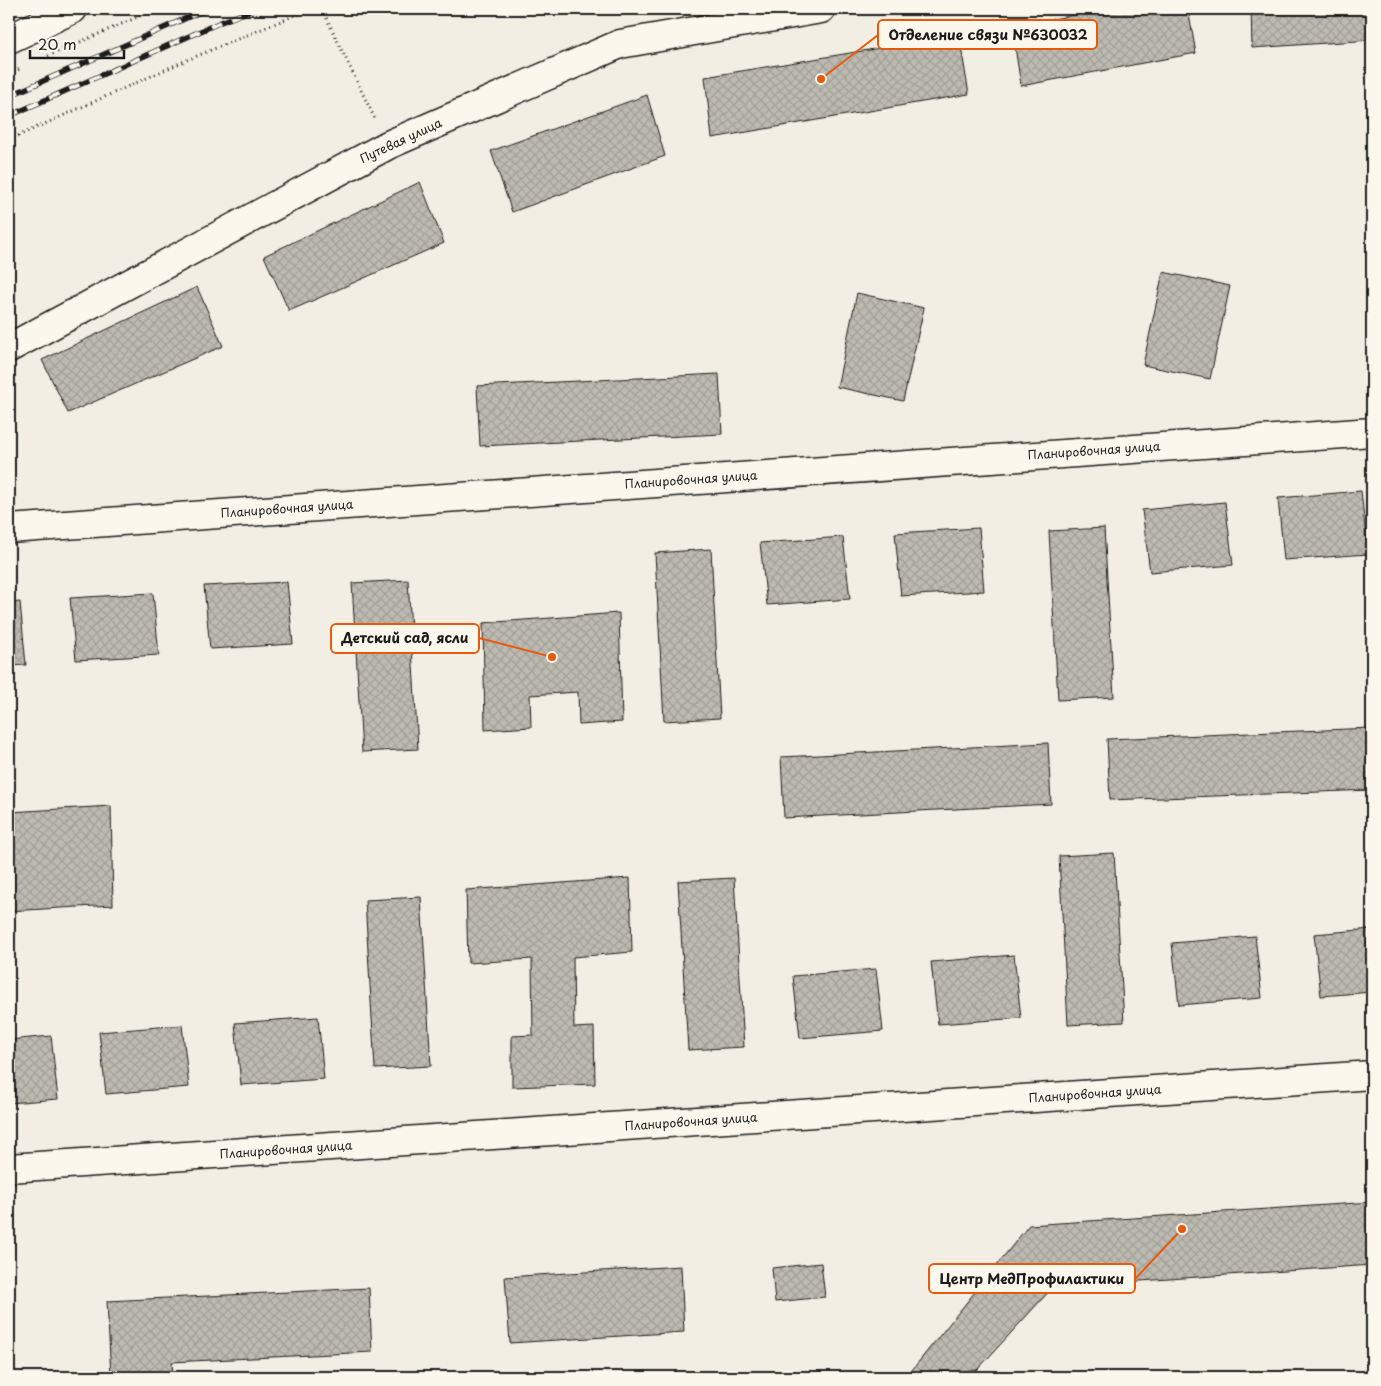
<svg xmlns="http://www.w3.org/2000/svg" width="1381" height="1386" font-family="'Playpen Sans',sans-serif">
	<defs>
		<pattern id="building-cross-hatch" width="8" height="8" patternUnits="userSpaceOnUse" patternTransform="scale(1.25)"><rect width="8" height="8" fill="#bdbab1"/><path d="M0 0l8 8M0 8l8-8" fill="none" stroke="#a29f98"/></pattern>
	</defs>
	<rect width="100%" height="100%" fill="#f2eee4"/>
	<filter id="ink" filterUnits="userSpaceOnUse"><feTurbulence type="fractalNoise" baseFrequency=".02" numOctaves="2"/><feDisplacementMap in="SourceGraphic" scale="10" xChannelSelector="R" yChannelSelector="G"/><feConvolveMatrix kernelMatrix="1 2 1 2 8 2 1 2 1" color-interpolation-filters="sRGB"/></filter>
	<g filter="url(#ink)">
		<path fill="url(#building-cross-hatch)" stroke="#1c1c1c" d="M1105 9H1188L1196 53 1021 86 1012 27Z
			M1251 9H1372V40L1252 48Z
			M959 35 969 94 712 138 705 77Z
			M647 95 665 156 512 212 491 151Z
			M420 182 444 243 289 311 264 256Z
			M1163 272 1230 286 1210 379 1143 365Z
			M197 287 223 346 68 413 42 360Z
			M857 293 924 308 903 401 837 387Z
			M719 374 722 434 480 446 477 386Z
			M1361 491 1368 554 1284 560 1278 498Z
			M1225 502 1233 565 1150 572 1142 510Z
			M979 528 984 591 901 596 895 533Z
			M1104 528 1114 697 1058 700 1049 531Z
			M843 537 850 599 767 605 760 543Z
			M711 549 720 718 664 721 655 553Z
			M408 580 418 749 362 752 352 583Z
			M287 582 293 644 210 649 204 586Z
			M153 593 159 655 76 660 70 598Z
			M20 602 26 665 9 666V603Z
			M619 613 622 722 579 725 578 692 530 695 531 727 485 730 483 623Z
			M1372 728V790L1110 800 1107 739Z
			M1048 743 1051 804 784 818 781 757Z
			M111 806 113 905 9 911V812Z
			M1114 853 1124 1022 1068 1025 1059 856Z
			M630 878 632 952 573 957 574 1028 594 1027 595 1084 512 1087V1036L533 1035 532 959 468 963 466 890Z
			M734 878 744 1047 688 1050 678 881Z
			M421 897 431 1066 375 1069 365 900Z
			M1372 929V992L1321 996 1314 934Z
			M1255 936 1262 998 1179 1005 1172 943Z
			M1014 955 1021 1018 938 1024 931 962Z
			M876 969 883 1031 800 1038 793 976Z
			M318 1017 324 1079 241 1085 235 1023Z
			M182 1025 189 1087 106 1094 99 1032Z
			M51 1036 58 1099 9 1103V1040Z
			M1372 1202V1265L1053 1287 977 1370 908 1375 1029 1225Z
			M821 1263 825 1297 775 1302 772 1268Z
			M681 1266 684 1332 510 1343 505 1277Z
			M369 1288 372 1352 172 1362 173 1377H111L107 1301Z
			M977 1370 978 1377H908V1375Z"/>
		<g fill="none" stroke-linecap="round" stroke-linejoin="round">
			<defs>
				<path id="street" d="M9 39 73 9
					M9 348 388 145 620 44 821 9
					M9 529 1372 432
					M9 1168 1372 1075"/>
			</defs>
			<use href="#street" stroke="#1c1c1c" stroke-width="31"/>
			<path stroke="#1c1c1c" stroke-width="3" stroke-dasharray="1 4" stroke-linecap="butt" d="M322 9 375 119
				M48 56 156 9
				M9 74 20 69
				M9 140 180 63 310 9"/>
			<use href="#street" stroke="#fbf7ec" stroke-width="28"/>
			<defs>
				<path id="rail" d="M9 96 207 9
					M9 116 221 22 254 9"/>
			</defs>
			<use href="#rail" stroke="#1c1c1c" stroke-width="5.5"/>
			<use href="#rail" stroke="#fbf7ec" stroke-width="4" stroke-dasharray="11" stroke-linecap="butt"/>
		</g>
	</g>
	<g text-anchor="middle" stroke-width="4.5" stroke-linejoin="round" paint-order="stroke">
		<g font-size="12" fill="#1c1c1c" stroke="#fbf7ec">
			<text transform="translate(401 141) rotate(-25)" y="4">Путевая улица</text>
			<text transform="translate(1094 451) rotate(-4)" y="4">Планировочная улица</text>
			<text transform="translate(691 480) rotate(-4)" y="4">Планировочная улица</text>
			<text transform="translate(287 509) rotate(-4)" y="4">Планировочная улица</text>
			<text transform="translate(1095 1094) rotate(-4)" y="4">Планировочная улица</text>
			<text transform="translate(691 1122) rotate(-4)" y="4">Планировочная улица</text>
			<text transform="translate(286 1150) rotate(-4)" y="4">Планировочная улица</text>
		</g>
	</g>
	<path fill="none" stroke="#e8590c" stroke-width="2" d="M821 79L878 35M552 657L479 638M1182 1229L1135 1279"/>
	<g fill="#e8590c" stroke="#fbf7ec" stroke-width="2">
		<circle cx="821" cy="79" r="5"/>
		<circle cx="552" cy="657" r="5"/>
		<circle cx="1182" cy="1229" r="5"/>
	</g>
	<g fill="#fbf7ec" stroke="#e8590c" stroke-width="2">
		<rect x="878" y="20" width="219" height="29" rx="5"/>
		<rect x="331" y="624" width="148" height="29" rx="5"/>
		<rect x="929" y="1264" width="206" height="29" rx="5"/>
	</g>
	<g font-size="14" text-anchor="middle" font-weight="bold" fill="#1c1c1c">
		<text x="988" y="40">Отделение связи №630032</text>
		<text x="405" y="643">Детский сад, ясли</text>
		<text x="1032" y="1284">Центр МедПрофилактики</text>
	</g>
	<rect width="1381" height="1386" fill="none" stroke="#fbf7ec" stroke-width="30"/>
	<rect x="15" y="15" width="1351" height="1356" fill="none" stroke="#1c1c1c" stroke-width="2" filter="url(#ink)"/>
	<path d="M30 50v8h94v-8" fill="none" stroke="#1c1c1c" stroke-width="2.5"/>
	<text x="38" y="50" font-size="15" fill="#1c1c1c" stroke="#fbf7ec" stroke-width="4" paint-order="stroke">20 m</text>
</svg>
